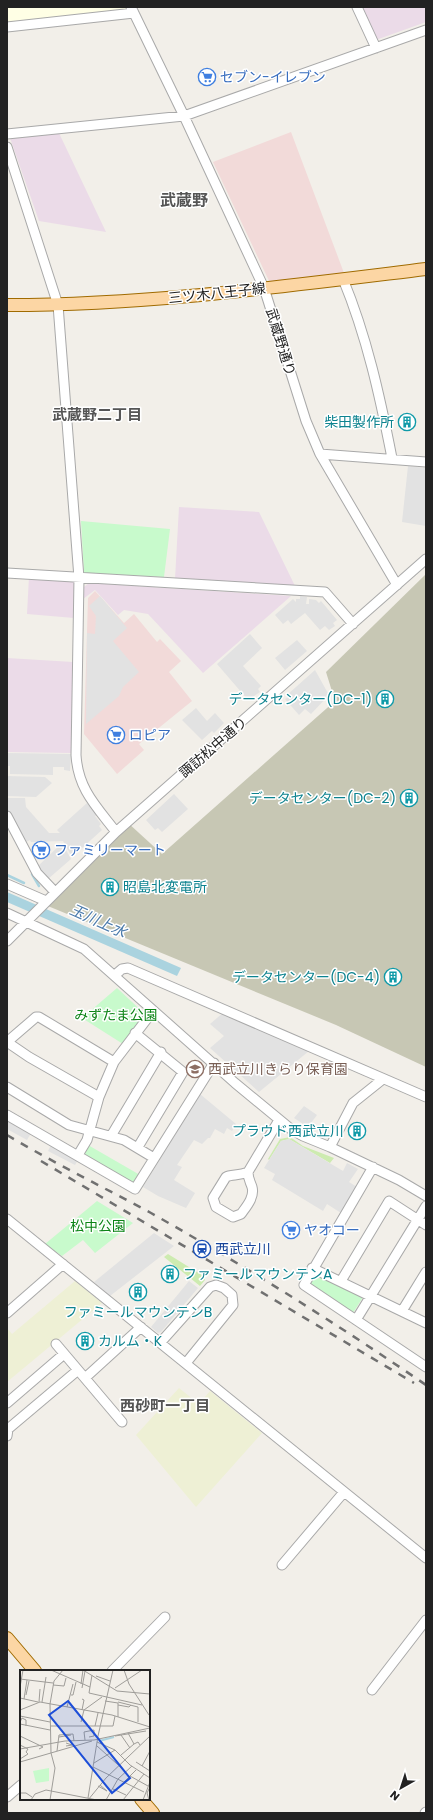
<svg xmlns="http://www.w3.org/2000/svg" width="433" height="1820" font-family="Poppins,'Noto Sans JP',sans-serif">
	<rect width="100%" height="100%" fill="#f2efe9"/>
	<path fill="#f2dad9" d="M291 132 344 273 270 283 213 162Z
		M95 591 124 623 134 614 157 642 160 639 181 661 169 672 192 701 139 744 144 750 117 774 84 734 88 598Z"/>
	<path fill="#ebdbe8" d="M357 7H426V22L373 41Z
		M59 133 106 232 39 221 10 138Z
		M179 507 259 512 295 586 175 579Z
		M29 577 70 579 75 583 74 618 27 614Z
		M89 583 291 596 203 673 148 614 124 610 118 615 95 590 83 599 84 587Z
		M7 658 73 662 71 753 7 752Z"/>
	<path fill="#ffffe5" d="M7 7H131L134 13 7 27Z"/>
	<path fill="#c7c7b4" d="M426 574V1067L336 1025 43 904 127 822 162 854 335 701 326 672Z"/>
	<path fill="#eef0d5" d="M75 1281 102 1303 7 1382V1328L12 1334Z
		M179 1388 199 1404 210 1391 262 1433 196 1507 136 1435Z"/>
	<path fill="#cdebb0" d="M290 1137 303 1146 334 1158 330 1163 289 1139 281 1141 269 1160 268 1159 280 1139Z
		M168 1254 205 1277V1280L200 1286 164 1257Z"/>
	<path fill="#c8facc" d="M81 521 170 529 164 577 84 573Z
		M117 988 146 1015 123 1044 82 1018Z
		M88 1145 140 1175 135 1182H131L85 1156 84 1152Z
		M97 1201 133 1223 95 1253 83 1240 62 1256 45 1244Z
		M315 1275 363 1297 353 1313 309 1285Z"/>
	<path fill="#e2e2e2" d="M408 466 426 468V526L402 522Z
		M100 596 127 628 113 641 139 672 123 687 119 696 86 724 87 633 95 634 96 616 89 606Z
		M300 596 307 597 306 604H309V599L316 600 319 603 321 601 337 620 333 623 335 626 329 630 325 626 320 630 305 613 291 624 288 620 283 624 275 615 293 599 296 602V599H300Z
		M250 634 262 648 243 666 261 686 258 689 260 692 248 700 217 664Z
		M297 640 307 651 285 670 275 658Z
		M315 670 329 695 311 714 305 709 299 715 285 699 288 697 287 695Z
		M196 708 207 721 215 713 224 723 214 733 212 731 202 740 182 720Z
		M7 753 71 754 70 771 64 770V767H53V775L10 774V766H7Z
		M7 776 45 777 52 783 36 797 7 796Z
		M174 794 188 809 162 832 158 828 155 830 146 820Z
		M7 798H25L26 807 49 833H60L57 830 87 803 97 815 95 816 101 824 99 826 102 830 72 857 63 841 31 842 30 840 26 842 7 809Z
		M62 843 71 859 48 879 37 867Z
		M224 1012 269 1032 309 1051 259 1092 210 1048 224 1036 210 1024Z
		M200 1094 236 1124 232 1131 227 1128 224 1134 215 1129 210 1138H208L202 1144 194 1140 177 1165 182 1167 174 1180 195 1193 186 1208 158 1196 143 1187Z
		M304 1106 317 1115 308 1127 294 1118Z
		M7 1119 31 1133 27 1140 7 1129Z
		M289 1139 343 1171 347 1163 358 1169 349 1182 357 1187 341 1213 327 1204 323 1211 272 1180 275 1174 264 1168 281 1141Z
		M51 1145 78 1160 75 1165 48 1151Z
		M154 1233 174 1246 110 1296 94 1282Z
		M189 1281 198 1288 161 1332 158 1333 151 1327Z"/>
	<path fill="#aad3df" d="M7 892 181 968 177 976 7 902Z"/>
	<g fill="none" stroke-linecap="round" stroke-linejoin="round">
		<path stroke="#aad3df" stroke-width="2.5" d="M32 874 39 886
			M7 875 24 883"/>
		<defs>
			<path id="minor" d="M131 7 184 116 264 288 306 421 320 454 397 585
				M357 7 376 48
				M7 27 134 13
				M7 134 184 116 426 30
				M7 147 58 305 79 578 76 755C78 789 96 806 116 832
				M343 279C367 337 380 397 392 458
				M320 454 426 462
				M7 573 325 592 353 624
				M7 816 37 873 55 892
				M7 884 46 901
				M7 913 84 949 235 1083 292 1130 303 1136 330 1147 399 1180 426 1196
				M7 941 116 832 426 559
				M115 975 122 969 128 968 426 1097
				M135 1033 183 1072 138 1147
				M7 1042 36 1017H39L114 1062
				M7 1042 29 1057 99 1097
				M7 1087 69 1125 124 1140 154 1158
				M7 1115 135 1189 214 1063
				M111 1136 161 1052
				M330 1147 353 1103 383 1079
				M78 1155 87 1140 99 1097 114 1062 153 1011
				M373 1167 304 1285 426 1367
				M248 1172C239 1176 231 1174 226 1177L213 1198 216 1207 233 1217 241 1214C246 1207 255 1197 252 1187 250 1181 248 1179 248 1172L279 1120
				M7 1219 426 1558
				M312 1268 426 1323
				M341 1281 389 1201 426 1225
				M402 1311 426 1272
				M7 1313 63 1264
				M356 1320 426 1206
				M160 1343 210 1287 216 1285 224 1288 232 1295 233 1305 186 1363
				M56 1344 122 1422
				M85 1378 141 1327
				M7 1403 64 1354
				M7 1436 8 1429 78 1370
				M282 1565 344 1492
				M112 1671 165 1617
				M372 1690 426 1620
				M7 1797 21 1785
				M425 1813 426 1812"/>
			<path id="major" d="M7 305C147 305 287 286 426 269
				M7 1638 35 1671
				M141 1799 153 1813"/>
		</defs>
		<use href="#minor" stroke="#a9a9a9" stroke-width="11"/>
		<use href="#major" stroke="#a06b00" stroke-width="14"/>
		<use href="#minor" stroke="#fff" stroke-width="9"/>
		<use href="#major" stroke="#fcd6a4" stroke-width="12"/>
		<path stroke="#707070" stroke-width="2.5" stroke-dasharray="8 8" stroke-linecap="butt" d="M7 1135C54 1163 103 1187 151 1213 245 1266 337 1324 426 1385
			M41 1161 414 1383"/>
	</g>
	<defs>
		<symbol id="supermarket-ring" viewBox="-11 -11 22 22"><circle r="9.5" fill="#fff" stroke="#3f7fe0" stroke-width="1.5"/><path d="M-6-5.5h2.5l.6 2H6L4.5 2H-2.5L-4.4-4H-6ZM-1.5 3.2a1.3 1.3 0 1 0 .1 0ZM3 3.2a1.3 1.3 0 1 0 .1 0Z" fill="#3f7fe0"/></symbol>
		<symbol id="building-ring" viewBox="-11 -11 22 22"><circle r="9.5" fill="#fff" stroke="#0f9aa8" stroke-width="1.5"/><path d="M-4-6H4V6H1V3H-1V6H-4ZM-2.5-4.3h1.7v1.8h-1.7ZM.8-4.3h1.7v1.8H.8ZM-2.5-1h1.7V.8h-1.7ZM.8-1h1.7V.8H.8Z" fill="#0f9aa8"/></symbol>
		<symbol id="school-ring" viewBox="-11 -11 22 22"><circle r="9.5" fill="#fff" stroke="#8d6e63" stroke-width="1.5"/><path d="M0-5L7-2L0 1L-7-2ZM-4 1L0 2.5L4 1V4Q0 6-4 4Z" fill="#8d6e63"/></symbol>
		<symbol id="station-ring" viewBox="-11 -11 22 22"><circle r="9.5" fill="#fff" stroke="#1a4fb4" stroke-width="1.5"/><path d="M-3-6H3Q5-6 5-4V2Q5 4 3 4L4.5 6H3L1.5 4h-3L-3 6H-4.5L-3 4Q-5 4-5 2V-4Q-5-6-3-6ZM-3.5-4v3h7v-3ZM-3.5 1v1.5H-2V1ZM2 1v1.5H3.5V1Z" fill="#1a4fb4"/></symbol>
	</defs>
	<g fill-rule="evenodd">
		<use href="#supermarket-ring" x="197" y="67" width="20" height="20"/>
		<use href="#building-ring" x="397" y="412" width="20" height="20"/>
		<use href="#building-ring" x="375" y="689" width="20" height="20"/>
		<use href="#supermarket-ring" x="106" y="725" width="20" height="20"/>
		<use href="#building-ring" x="399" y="788" width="20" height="20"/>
		<use href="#supermarket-ring" x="31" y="840" width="20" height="20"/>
		<use href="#building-ring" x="100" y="877" width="20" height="20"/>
		<use href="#building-ring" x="383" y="967" width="20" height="20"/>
		<use href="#school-ring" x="185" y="1059" width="20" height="20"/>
		<use href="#building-ring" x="347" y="1121" width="20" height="20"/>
		<use href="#supermarket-ring" x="281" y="1220" width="20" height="20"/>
		<use href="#station-ring" x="192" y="1239" width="20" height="20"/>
		<use href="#building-ring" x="160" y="1264" width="20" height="20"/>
		<use href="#building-ring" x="128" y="1282" width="20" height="20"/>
		<use href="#building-ring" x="75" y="1331" width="20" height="20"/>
	</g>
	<g text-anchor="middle" stroke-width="3" stroke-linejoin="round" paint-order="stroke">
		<g font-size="14" fill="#366cbe" stroke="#fff" text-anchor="start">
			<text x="220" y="82">セブン-イレブン</text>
			<text x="129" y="740">ロピア</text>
			<text x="54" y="855">ファミリーマート</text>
			<text x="304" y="1235">ヤオコー</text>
		</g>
		<g font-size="14" fill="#222" stroke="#fff">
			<text transform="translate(217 293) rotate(-6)" y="5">三ツ木八王子線</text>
			<text transform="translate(281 342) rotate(73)" y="5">武蔵野通り</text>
			<text transform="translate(213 747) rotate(-41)" y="5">諏訪松中通り</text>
		</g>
		<g font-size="14" fill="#0d838f" stroke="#fff" text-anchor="end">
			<text x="394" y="427">柴田製作所</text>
			<text x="372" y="704">データセンター(DC-1)</text>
			<text x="396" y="803">データセンター(DC-2)</text>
			<text x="123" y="892" text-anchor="start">昭島北変電所</text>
			<text x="380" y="982">データセンター(DC-4)</text>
			<text x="344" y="1136">プラウド西武立川</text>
			<text x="183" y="1279" text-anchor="start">ファミールマウンテンA</text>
			<text x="138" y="1317" text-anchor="middle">ファミールマウンテンB</text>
			<text x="98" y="1346" text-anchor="start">カルム・K</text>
		</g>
		<g font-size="14" fill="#0c8416" stroke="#fff">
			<text x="116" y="1020">みずたま公園</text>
			<text x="98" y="1231">松中公園</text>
		</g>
		<g font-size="14" fill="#785e54" stroke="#fff" text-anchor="start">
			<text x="208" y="1074">西武立川きらり保育園</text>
		</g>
		<g font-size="14" fill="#164399" stroke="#fff" text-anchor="start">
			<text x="215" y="1254">西武立川</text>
		</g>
		<g font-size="15" font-weight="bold" fill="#555" stroke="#fff">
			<text x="97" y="420">武蔵野二丁目</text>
			<text x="165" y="1411">西砂町一丁目</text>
		</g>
		<g font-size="15" font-style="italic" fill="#4a7aab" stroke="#fff">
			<text transform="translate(98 921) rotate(24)" y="5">玉川上水</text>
		</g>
		<g font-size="16" font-weight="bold" fill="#555" stroke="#fff">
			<text x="184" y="206">武蔵野</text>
		</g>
	</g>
	<g transform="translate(20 1670)">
		<rect width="130" height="130" fill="#f2efe9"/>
		<path d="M29 98V111L16 113 13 101Z" fill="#c8facc"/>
		<path fill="none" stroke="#aad3df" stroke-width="2" d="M79 71 94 67"/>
		<path fill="none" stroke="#9f9d99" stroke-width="1" d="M31 0 70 17M63 0 97 21 130 24M104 0 109 14 129 45M72 5 69 23 122 35M76 6 90 11M0 9 33 13M61 14 63 0M33 15 44 16 46 8M0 17 3 0M62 18 65 1M95 18 122 0M6 25 9 11M51 25H53L56 12M0 28 18 32M4 29 7 10M62 29 64 30 62 40M85 31 98 33M19 32 20 19M22 32 26 7M98 32 118 37M130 33V53M98 35 109 37 111 35M47 37 53 14M118 37V52M0 40 20 32 92 45 130 57M64 40 82 27M0 46 30 52M98 47V33M0 52 2 48 6 50V56M61 52 64 40M0 54 30 60M30 56H93L95 46M75 56 78 43M108 63 114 74M101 65 110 78M0 66 23 77 19 79M95 66 126 61M39 67 51 65M65 70 64 62 74 60V66L69 67M77 72 95 80 110 95 130 108M0 75 8 79 6 82 8 84 0 89M46 76 52 75 46 73M77 76 106 102M0 79 45 71 74 70 130 58M37 81 39 65 53 64 54 71M101 85 114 74 118 72 120 75M0 92 72 71M116 92 130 101M74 93 95 80M122 96 130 81M73 97 124 122M110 106 128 116M104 112 116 100M78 116 87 121 80 115M93 119 106 125M0 123H6L12 127M68 128 78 66 93 0M11 130 15 124 26 120 77 130M30 130 35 98 31 83 30 34 34 11 43 0M68 130 86 108 130 66M86 130 98 109 112 96M103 130 124 104M123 130 130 112M129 130 127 123 130 117"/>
		<path fill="#1d4ed8" fill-opacity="0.15" stroke="#1d4ed8" stroke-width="2" d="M48 31 110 108 92 123 29 45Z"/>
		<rect width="130" height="130" fill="none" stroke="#222" stroke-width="2"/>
	</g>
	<rect width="433" height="1820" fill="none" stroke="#222222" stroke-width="16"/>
	<g transform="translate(401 1788) rotate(219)" stroke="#ffffff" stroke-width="3" paint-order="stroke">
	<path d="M0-3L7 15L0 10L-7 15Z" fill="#222222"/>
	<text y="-6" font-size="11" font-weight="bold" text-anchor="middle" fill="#222222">N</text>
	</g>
</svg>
